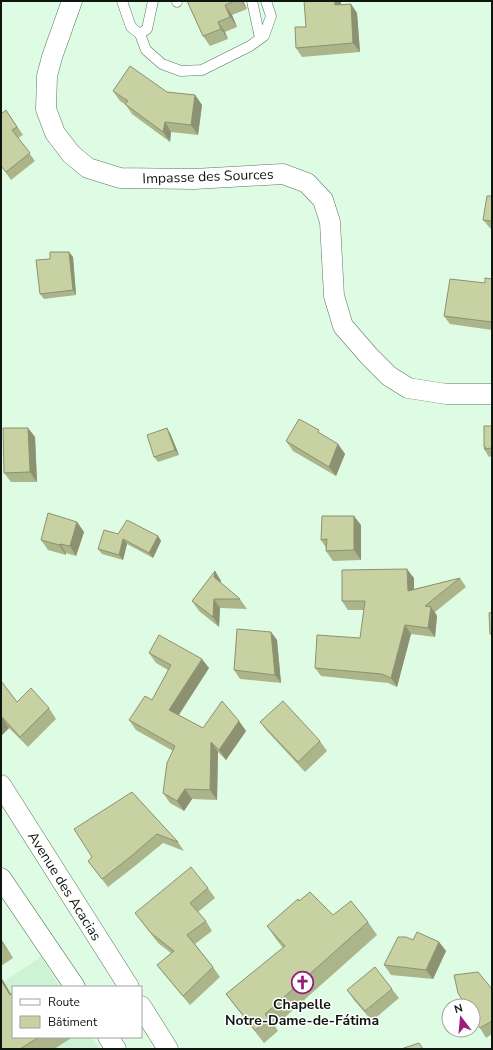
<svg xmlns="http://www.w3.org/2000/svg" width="493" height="1050" font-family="'Nunito Sans',sans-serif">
	<rect width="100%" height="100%" fill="#defce4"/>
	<path fill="#cdf2d4" d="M41 957 60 987H13V1037H92L100 1049H1V984Z"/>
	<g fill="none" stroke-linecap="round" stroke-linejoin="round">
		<defs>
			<path id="lane" d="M122 1 131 27 140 34 147 29 153 1
				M252 1 260 38
				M177 2V1
				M140 34 146 50 162 64 181 71 202 70 250 46 264 36 271 16 266 1"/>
			<path id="street" d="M72 1 52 57 47 76 46 109 55 133 71 154 88 168 120 178 194 179 283 174 307 183 323 200 330 222 334 296 343 326 369 356 389 376 408 388 446 394H492
				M1 785 129 987
				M1 878 75 987
				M141 1006 168 1049
				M108 1037 116 1049"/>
		</defs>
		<use href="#lane" stroke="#5c7762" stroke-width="11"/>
		<use href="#street" stroke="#5c7762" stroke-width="21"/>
		<use href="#lane" stroke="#fff" stroke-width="10"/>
		<use href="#street" stroke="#fff" stroke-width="20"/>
	</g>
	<path fill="#acb48a" d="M187 1H243L247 9 232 15 237 27 225 32 228 39 210 46 203 36Z
		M304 1H341V5L351 4 357 13 360 52 302 57 296 48 306 27Z
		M113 91 167 92 195 95 202 105 198 135 171 132 170 142 132 114 126 105 120 101Z
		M6 110 23 135 18 138 35 161 11 180 1 166V114Z
		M492 196V229L490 228 483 220Z
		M69 252 73 257 76 295 44 299 40 294 50 259Z
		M492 279V330L450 324 444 316 485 283Z
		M492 426V456L489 457 484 449 485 448 484 447Z
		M28 428 35 437 37 482H11L4 473Z
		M170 433 179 455 158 462 154 457Z
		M286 441 338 444 345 454 336 476 293 451Z
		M77 522 84 532 76 556 66 553V555L48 550 41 540Z
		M361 525V560L333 561 326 551V548L321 540Z
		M118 534 158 536 161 541 153 558 127 544 123 560 102 554 98 549Z
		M215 571 221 581V583L240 599 247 609 220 608 219 627 199 611 192 601Z
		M414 578V589L460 578 466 587 435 612 437 616 435 637 411 634 397 687 388 683 321 676 315 668 360 638 364 610H348L342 601Z
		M271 632 277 640 281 683 240 679 234 670Z
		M149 653 209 668 179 715 203 728 239 721 246 731 226 760 218 752 217 800 192 799 184 811 170 803 163 793 173 751 136 730 129 720 152 700 168 670 156 663Z
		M1 681 17 702 49 708 56 719 28 747 9 728 1 736Z
		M260 722 320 741 327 751 305 772 267 731Z
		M132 792 178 842 184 851 163 843 135 866 108 887 88 861 92 857Z
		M208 888 215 898 198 912 206 921 212 931 195 944 213 967 220 977 190 1005 164 974 157 965 171 953 158 943 135 913Z
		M299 901 333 915 368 922 377 935 275 1026 278 1031 264 1043 235 1006 226 994 283 948 276 939 267 926Z
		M1 939 13 958 1 966Z
		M413 940 439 942 446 951 433 979 391 975 384 965Z
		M1 977 11 994 13 1037H73L54 1049H1Z
		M392 989 399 998 372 1021 354 1000 347 990Z
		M492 989V1034L486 1038 480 1028Z"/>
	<path fill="#8c9271" d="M241 1H243L247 9Z
		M335 1H341V14L335 5Z
		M351 4 357 13 360 52 353 43Z
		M225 5 232 15 237 27 230 17Z
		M218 22 225 32 228 39 221 29Z
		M195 95 202 105 198 135 191 125Z
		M165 122 171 132 170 142 163 132Z
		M69 252 73 257 76 295 73 290Z
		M28 428 35 437 37 482 30 472Z
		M167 428 170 433 179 455 175 450Z
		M338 444 345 454 336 476 329 467Z
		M354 516 361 525V560L354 550Z
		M77 522 84 532 76 556 70 546Z
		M158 536 161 541 153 558 149 553Z
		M123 539 127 544 123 560 119 555Z
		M60 544 66 553V555L59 545Z
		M407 569 414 578V600L408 591Z
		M215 571 221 581V587L214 577Z
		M214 599 220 608 219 627 213 617Z
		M431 607 437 616 435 637 428 628Z
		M405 625 411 634 397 687 391 678Z
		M271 632 277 640 281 683 275 675Z
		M202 659 209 668 176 719 169 710Z
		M2 717 9 728 1 736V718Z
		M239 721 246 731 226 760 219 750Z
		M211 742 218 752 217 800 210 790Z
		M185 789 192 799 184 811 177 801Z
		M1 939 13 958 1 941Z
		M439 942 446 951 433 979 426 970Z
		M1 977 13 998 10 995 1 980Z"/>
	<path fill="#c8d1a1" stroke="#8c9271" d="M187 1H235L225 5 230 17 218 22 221 29 203 36Z
		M304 1H335V5L351 4 353 43 296 48 295 27H306Z
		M130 66 167 92 195 95 191 125 165 122 163 132 125 104 128 101 113 91Z
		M6 110 17 127 12 130 30 153 6 172 1 166V114Z
		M487 196H492V221L483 220Z
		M50 252H69L73 290 40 294 36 260 50 259Z
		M485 278 492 279V322L444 316 450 279 485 283Z
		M299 419 319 430 318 432 338 444 329 467 286 441Z
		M484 426H492V448L484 449 486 447H484Z
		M3 428H28L30 472 4 473Z
		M167 428 175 450 154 457 147 435Z
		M48 513 77 522 70 546 60 544 59 545 41 540Z
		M322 516H354V550L326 551 327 539 321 540Z
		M127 520 158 536 149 553 123 539 119 555 98 549 104 530 118 534Z
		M407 569 408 591 460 578 425 606 431 607 428 628 405 625 391 678 382 674 315 668 317 635 360 638 365 601H342V570Z
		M215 571 214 577 240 599H214L213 617 192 601Z
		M492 612V634H490L489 613Z
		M237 629 271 632 275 675 234 670Z
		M159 635 202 659 169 710 203 728 222 701 239 721 219 750 211 742 210 790 185 789 177 801 163 793 167 763 175 746 129 720 145 696 152 700 171 665 149 653Z
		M1 681 17 702 31 688 49 708 20 737 2 717 1 718Z
		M283 701 320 741 298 762 260 722Z
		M132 792 178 842 157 834 129 858 102 879 88 861 92 857 74 829Z
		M191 867 208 888 190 903 206 921 187 935 213 967 183 996 157 965 174 951 151 933 135 913Z
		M310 892 333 915 351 901 368 922 265 1014 269 1019 255 1030 226 994 285 946 267 926 298 899 299 901Z
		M417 932 439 942 426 970 384 965 398 937H406L413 940Z
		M375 967 392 989 365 1011 347 990Z
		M478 972 492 989V1021L480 1028 473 1018V1006H466L458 993 454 975Z
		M1 980 10 995 13 993V1037H39L20 1049H1Z
		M419 1043 423 1049H401Z"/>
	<defs>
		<symbol id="church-ring" viewBox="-11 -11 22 22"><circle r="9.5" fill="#fff" stroke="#961f7a" stroke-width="1.5"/><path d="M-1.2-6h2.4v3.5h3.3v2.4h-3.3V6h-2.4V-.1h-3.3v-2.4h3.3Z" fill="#961f7a"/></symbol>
	</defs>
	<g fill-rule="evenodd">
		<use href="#church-ring" x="290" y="970" width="25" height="25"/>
	</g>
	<g text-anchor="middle" stroke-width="3" stroke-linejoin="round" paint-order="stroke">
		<g font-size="14" fill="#0d170f" stroke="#fff">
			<text transform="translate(208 176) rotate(-2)" y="5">Impasse des Sources</text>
			<text transform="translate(65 886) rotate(58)" y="5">Avenue des Acacias</text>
		</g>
		<g font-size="14" font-weight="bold" fill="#0d170f" stroke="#fff">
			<text x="302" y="1009">Chapelle<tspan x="302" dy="16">Notre-Dame-de-Fátima</tspan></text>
		</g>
	</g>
	<rect width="493" height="1050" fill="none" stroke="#0d170f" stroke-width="4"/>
	<rect x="12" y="986" width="130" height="52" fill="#ffffff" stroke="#9ea29f"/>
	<rect x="20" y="999" width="20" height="6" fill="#ffffff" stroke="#9ea29f"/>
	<text x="48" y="1006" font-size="12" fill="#0d170f">Route</text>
	<rect x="20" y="1016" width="20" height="12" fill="#c8d1a1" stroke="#9ea29f"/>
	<text x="48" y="1026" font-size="12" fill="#0d170f">Bâtiment</text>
	<g transform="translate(461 1018) rotate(344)"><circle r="19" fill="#ffffff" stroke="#9ea29f"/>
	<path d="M0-3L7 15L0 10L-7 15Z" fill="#961f7a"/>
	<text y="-6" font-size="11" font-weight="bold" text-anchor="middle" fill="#0d170f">N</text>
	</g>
</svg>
